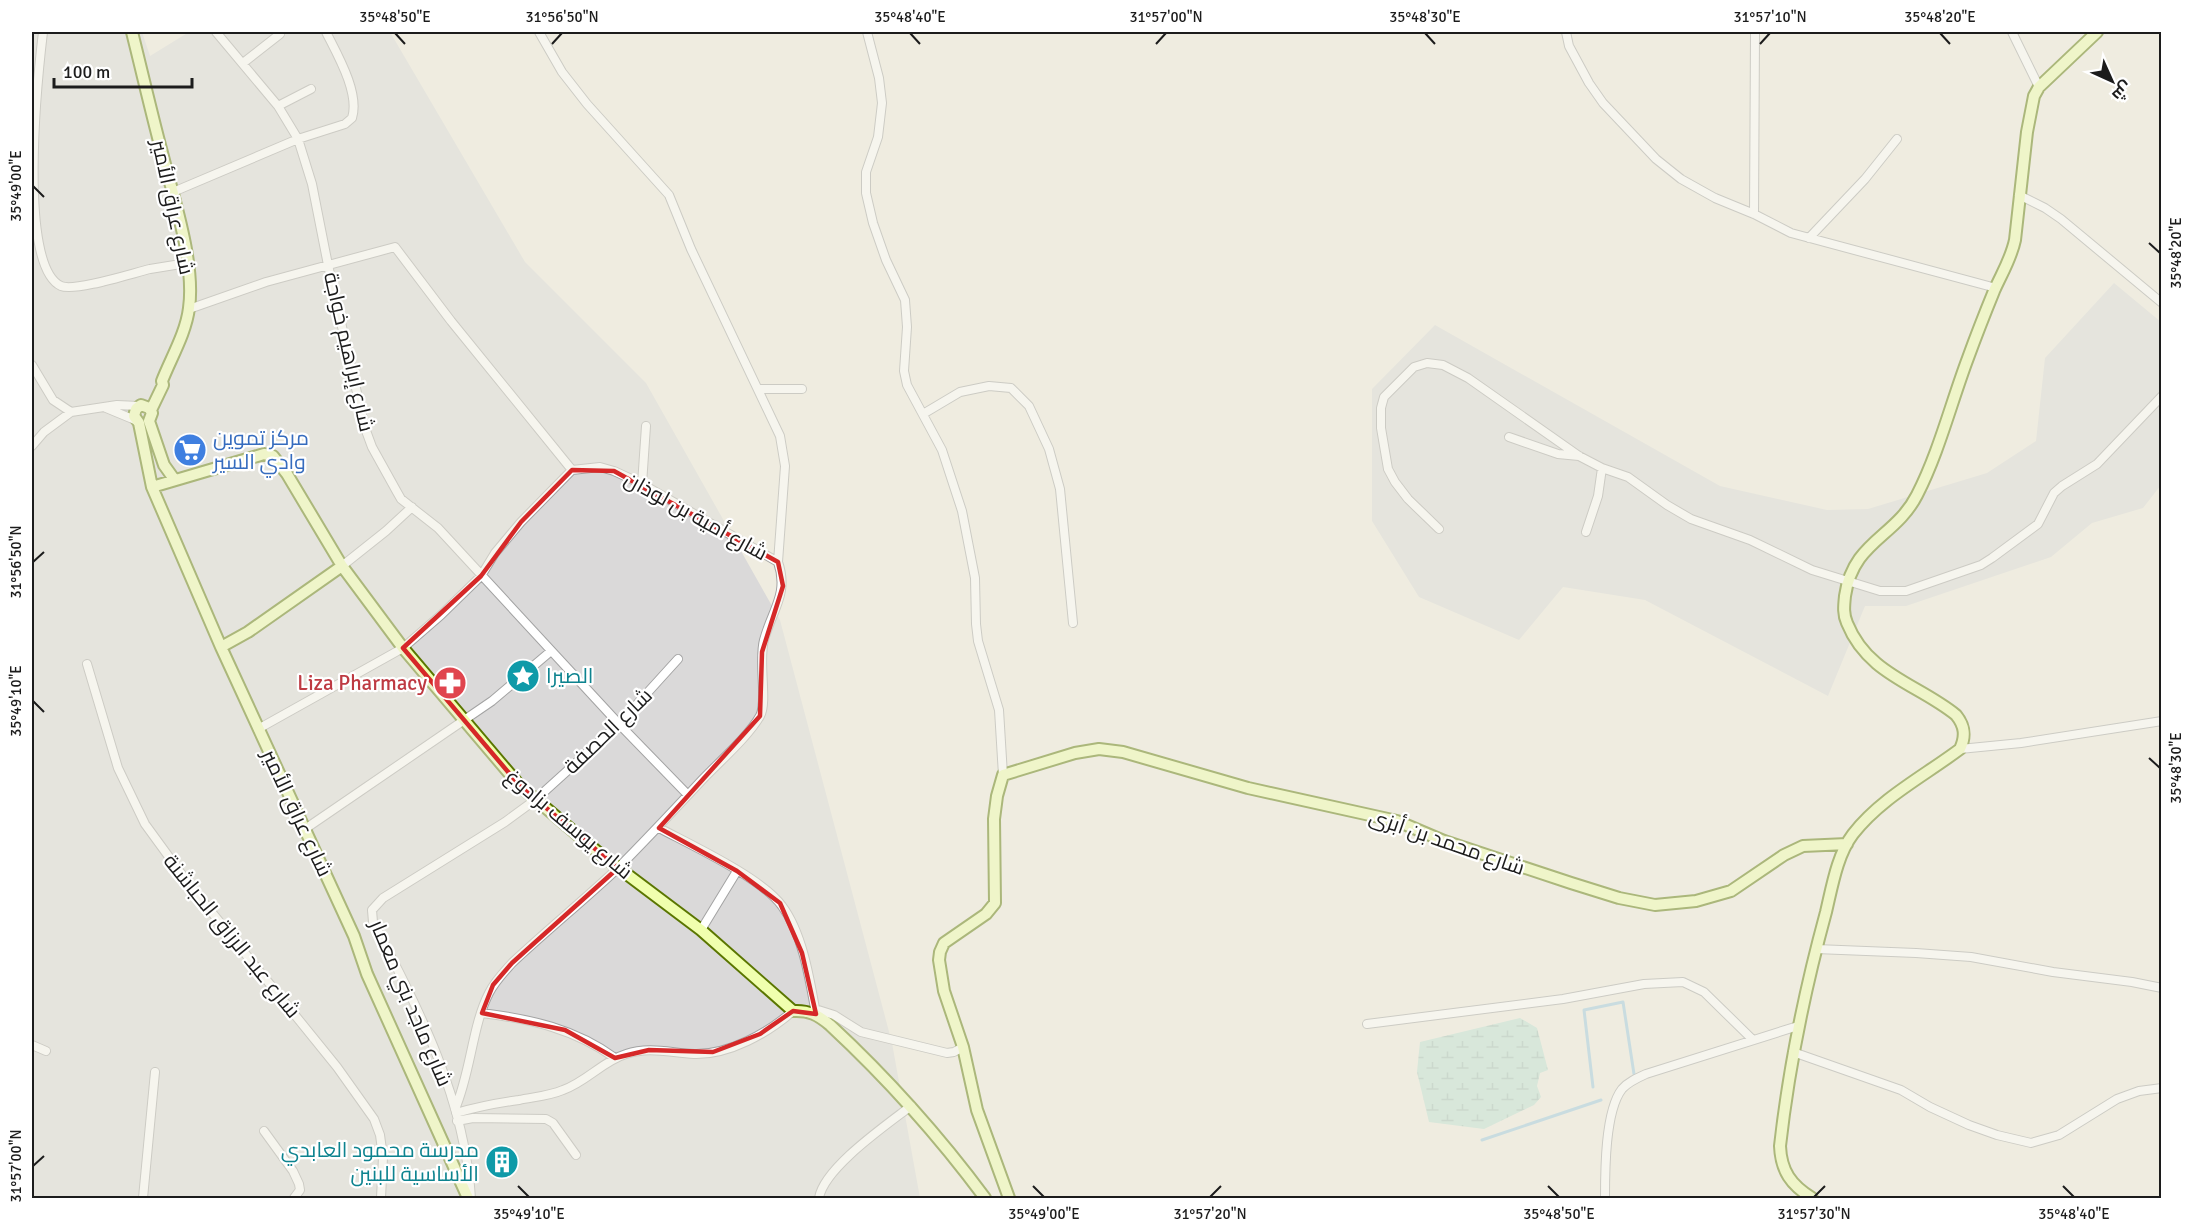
<svg xmlns="http://www.w3.org/2000/svg" width="2193" height="1230" font-family="Signika,Cairo,sans-serif">
	<defs>
		<pattern id="wetland-marsh" width="20" height="14" patternUnits="userSpaceOnUse" patternTransform="scale(1.5)"><rect width="20" height="14" fill="#bcdfd3"/><path d="M1 5h8M5 5V1M11 12h8M15 12V8" fill="none" stroke="#a1bfb5"/></pattern>
	</defs>
	<rect width="100%" height="100%" fill="#efece0"/>
	<path fill="#dad9d9" d="M32 32H142L150 56 189 32H390L525 262 646 383 780 620 892 1043 920 1198H32Z
		M2114 283 2161 322V485L2143 508 2092 523 2051 557 1906 606H1865L1828 696 1645 600 1563 587 1519 640 1419 597 1372 521V389L1435 325 1720 486 1827 510 1868 509 1987 473 2036 441 2045 358Z"/>
	<path fill="url(#wetland-marsh)" d="M1520 1018 1537 1028 1548 1070 1540 1073 1537 1086 1541 1097 1534 1105 1484 1129 1429 1122 1417 1072 1420 1042Z"/>
	<g fill="none" stroke-linecap="round" stroke-linejoin="round">
		<path stroke="#9cc8e1" stroke-width="3" d="M1593 1087 1584 1010 1623 1002 1634 1074
			M1482 1140 1601 1100"/>
		<defs>
			<path id="street" d="M43 32C38 74 17 266 61 286 75 292 133 273 150 269 162 267 175 265 187 263
				M216 32 278 106 298 139 312 184 328 265 365 428 372 447 397 492 401 499 438 528 619 724 688 795
				M539 32 562 72 587 104 669 195 691 249 780 436 785 466 778 562
				M867 32 879 78 882 103 878 137 866 172V193L873 223 886 260 905 300 907 327 904 371 907 385 942 450 962 511 975 578 976 624 978 641 999 710 1003 775
				M1566 32 1569 46 1589 83 1603 103 1656 159 1681 179 1715 198 1754 214 1791 233 1996 288
				M2012 32 2039 87
				M243 63 280 34
				M278 106 311 89
				M173 192 298 139 345 124 352 118C360 93 337 54 326 32
				M2019 195 2045 208 2061 219 2162 303
				M1754 214 1755 32
				M1809 238 1865 179 1897 139
				M189 309 266 282 395 247 451 321 572 470
				M32 365 53 400 71 412
				M758 389H802
				M106 408 135 420
				M923 414 960 392 989 386 1011 388 1029 406 1049 449 1060 489 1073 623
				M1509 437 1558 454 1579 456
				M32 446 44 432 71 412 117 405 139 406
				M642 484 646 426
				M1439 529 1408 499 1395 482 1388 469 1381 428V408L1384 397 1414 367 1427 363 1443 365 1468 378 1579 456 1602 468 1628 477 1667 505 1691 519 1750 540 1812 570 1880 591H1906L1981 565 1992 558 2038 524 2054 493 2062 486 2097 464 2162 396
				M1586 532 1598 496 1602 468
				M342 566 386 531 412 507
				M87 664 118 768 145 824 188 883 337 1067 374 1119 380 1135 383 1157 381 1198
				M258 729 403 648 441 615 481 576 495 553 521 522 572 470
				M1960 749 2021 743 2162 721
				M659 828C691 845 762 878 782 906 803 934 810 981 816 1014
				M305 829 492 701 551 651
				M701 930 737 871
				M1816 949 1916 953 1971 957 2053 972 2132 982 2162 988
				M815 1009 834 1015 861 1032 947 1053 954 1052 963 1047
				M482 1013C531 1019 575 1029 615 1058
				M1367 1024 1563 999 1644 984 1683 982 1704 992 1752 1039
				M32 1045 46 1051
				M1793 1052 1901 1090 1930 1107 1969 1125 1997 1135 2031 1143 2059 1135 2117 1099 2139 1091 2162 1088
				M455 1109C471 1072 472 1026 489 993 495 981 504 972 512 963 546 931 583 901 617 869 646 840 674 810 702 780 719 762 748 737 760 716 768 702 758 662 764 640 772 610 789 594 778 562L642 484 614 471 600 467 572 470
				M456 1113C477 1107 497 1103 519 1100 533 1097 549 1096 563 1090 586 1082 603 1061 626 1054 649 1046 671 1053 694 1054 729 1055 768 1033 793 1011
				M457 1121 473 1118 546 1119 553 1123 576 1155
				M264 1131 293 1171 299 1184 300 1190 294 1198
				M143 1198 155 1072
				M471 1198C465 1100 419 1008 373 922L372 910 383 898 505 822 535 800 619 724 678 659
				M819 1198C824 1168 885 1126 911 1106
				M1605 1198C1605 1171 1605 1111 1622 1089 1628 1082 1637 1078 1646 1074L1798 1026"/>
			<path id="secondary" d="M132 32C143 76 153 120 165 164 176 205 195 266 189 308 186 333 171 358 162 381L163 385 151 410
				M149 421 152 413 149 408 141 405 136 409 134 416 139 423 152 487 221 647 354 936 367 974 468 1198
				M149 421 164 465 174 479
				M152 487 264 454 273 456 287 474 342 566 403 648 520 786 600 854 701 930 793 1011C809 1010 818 1015 830 1025 887 1078 939 1136 985 1198
				M221 647 248 632 342 566
				M1009 1198 977 1110 963 1047 944 991 939 960 940 952 944 943 986 914 995 903 994 819 997 796 1003 775 1075 753 1099 749 1123 752 1248 788 1397 821 1444 841 1571 883 1619 898 1655 905 1696 901 1731 891 1784 855 1803 846 1847 844
				M1812 1198C1791 1185 1781 1171 1780 1146 1789 1066 1805 989 1826 912 1832 887 1837 855 1853 834 1881 798 1924 776 1960 749 1966 736 1965 726 1956 715 1918 684 1868 675 1847 623 1843 614 1844 606 1845 596 1853 541 1895 538 1917 495 1939 452 1951 403 1968 358 1976 336 1985 313 1994 291 2002 273 2011 259 2015 240L2027 132 2034 96 2039 87 2097 32"/>
		</defs>
		<use href="#street" stroke="#a3a3a3" stroke-width="10"/>
		<use href="#secondary" stroke="#5a7600" stroke-width="14"/>
		<use href="#street" stroke="#fff" stroke-width="8"/>
		<use href="#secondary" stroke="#f0ffae" stroke-width="10"/>
	</g>
	<path d="M0 0H2193V1230H0ZM572 470 614 471 778 562 783 586 762 652 760 716 659 828 737 871 780 903 802 953 816 1014 793 1011 760 1034 713 1052 649 1050 615 1058 565 1030 482 1013 493 985 512 963 618 868 520 786 403 648 481 576 521 522Z" fill="#efece0" fill-opacity=".55" fill-rule="evenodd"/>
	<path fill="none" stroke="#d62828" stroke-width="4.5" stroke-linejoin="round" d="M572 470 614 471 778 562 783 586 762 652 760 716 659 828 737 871 780 903 802 953 816 1014 793 1011 760 1034 713 1052 649 1050 615 1058 565 1030 482 1013 493 985 512 963 618 868 520 786 403 648 481 576 521 522Z"/>
	<path fill="none" stroke="#1c1c1c" stroke-width="2" d="M395 33 405 44M910 33 920 44M1425 33 1435 44M1940 33 1950 44M552 44 562 33M1156 44 1166 33M1760 44 1770 33M33 186 44 197M2149 243 2160 253M33 562 44 552M33 701 44 712M2149 758 2160 768M33 1166 44 1156M518 1186 529 1197M1033 1186 1044 1197M1548 1186 1559 1197M2063 1186 2074 1197M1210 1197 1221 1186M1814 1197 1825 1186"/>
	<defs>
		<symbol id="supermarket-disc" viewBox="-11 -11 22 22"><circle r="9.5" fill="#3f7fe0" stroke="#fff"/><path d="M-6-5.5h2.5l.6 2H6L4.5 2H-2.5L-4.4-4H-6ZM-1.5 3.2a1.3 1.3 0 1 0 .1 0ZM3 3.2a1.3 1.3 0 1 0 .1 0Z" fill="#fff"/></symbol>
		<symbol id="sight-disc" viewBox="-11 -11 22 22"><circle r="9.5" fill="#0f9aa8" stroke="#fff"/><path d="M0-6L1.8-2.2L6-1.7L2.9 1.2L3.7 5.4L0 3.3L-3.7 5.4L-2.9 1.2L-6-1.7L-1.8-2.2Z" fill="#fff"/></symbol>
		<symbol id="pharmacy-disc" viewBox="-11 -11 22 22"><circle r="9.5" fill="#e0444e" stroke="#fff"/><path d="M-2-6h4v4h4v4h-4v4h-4v-4h-4v-4h4Z" fill="#fff"/></symbol>
		<symbol id="building-disc" viewBox="-11 -11 22 22"><circle r="9.5" fill="#0f9aa8" stroke="#fff"/><path d="M-4-6H4V6H1V3H-1V6H-4ZM-2.5-4.3h1.7v1.8h-1.7ZM.8-4.3h1.7v1.8H.8ZM-2.5-1h1.7V.8h-1.7ZM.8-1h1.7V.8H.8Z" fill="#fff"/></symbol>
	</defs>
	<g fill-rule="evenodd">
		<use href="#supermarket-disc" x="171" y="431" width="38" height="38"/>
		<use href="#sight-disc" x="504" y="657" width="38" height="38"/>
		<use href="#pharmacy-disc" x="431" y="664" width="38" height="38"/>
		<use href="#building-disc" x="483" y="1143" width="38" height="38"/>
	</g>
	<g text-anchor="middle" stroke-width="4.5" stroke-linejoin="round" paint-order="stroke">
		<g font-size="21" fill="#1c1c1c" stroke="#fff">
			<text transform="translate(173 207) rotate(78)" y="7">شارع عراق الأمير</text>
			<text transform="translate(349 352) rotate(77)" y="7">شارع إبراهيم خواجة</text>
			<text transform="translate(696 516) rotate(29)" y="7">شارع أمية بن لوذان</text>
			<text transform="translate(608 731) rotate(-44)" y="7">شارع الحصفة</text>
			<text transform="translate(297 813) rotate(65)" y="7">شارع عراق الأمير</text>
			<text transform="translate(569 824) rotate(40)" y="7">شارع يوسف بزادوغ</text>
			<text transform="translate(1447 842) rotate(19)" y="7">شارع محمد بن أبزى</text>
			<text transform="translate(232 936) rotate(51)" y="7">شارع عبد الرزاق الحباشنة</text>
			<text transform="translate(411 1003) rotate(67)" y="7">شارع ماجد بني معمار</text>
		</g>
		<g font-size="21" fill="#366cbe" stroke="#fff" text-anchor="start">
			<text x="213" y="445">مركز تموين<tspan x="213" dy="24">وادي السير</tspan></text>
		</g>
		<g font-size="21" fill="#0d838f" stroke="#fff" text-anchor="start">
			<text x="546" y="683">الصيرا</text>
			<text x="479" y="1157" text-anchor="end">مدرسة محمود العابدي<tspan x="479" dy="24">الأساسية للبنين</tspan></text>
		</g>
		<g font-size="21" fill="#be3a42" stroke="#fff" text-anchor="end">
			<text x="427" y="690">Liza Pharmacy</text>
		</g>
	</g>
	<rect width="2193" height="1230" fill="none" stroke="#ffffff" stroke-width="66"/>
	<g transform="translate(2112 81) rotate(135)" stroke="#ffffff" stroke-width="4.5" paint-order="stroke">
	<path d="M0-4.5L10 22L0 15L-10 22Z" fill="#1c1c1c"/>
	<text y="-9" font-size="16" font-weight="bold" text-anchor="middle" fill="#1c1c1c">ش</text>
	</g>
	<path d="M54 78v9h138v-9" fill="none" stroke="#1c1c1c" stroke-width="3"/>
	<text x="63" y="78" font-size="18" fill="#1c1c1c" stroke="#ffffff" stroke-width="4.5" paint-order="stroke">100 m</text>
	<rect x="33" y="33" width="2127" height="1164" fill="none" stroke="#1c1c1c" stroke-width="2"/>
	<g font-size="15" text-anchor="middle" fill="#1c1c1c">
		<text x="395" y="22">35°48'50"E</text>
		<text x="562" y="22">31°56'50"N</text>
		<text x="910" y="22">35°48'40"E</text>
		<text x="1166" y="22">31°57'00"N</text>
		<text x="1425" y="22">35°48'30"E</text>
		<text x="1770" y="22">31°57'10"N</text>
		<text x="1940" y="22">35°48'20"E</text>
		<text transform="translate(16 186) rotate(-90)" y="5">35°49'00"E</text>
		<text transform="translate(2176 253) rotate(-90)" y="5">35°48'20"E</text>
		<text transform="translate(16 562) rotate(-90)" y="5">31°56'50"N</text>
		<text transform="translate(16 701) rotate(-90)" y="5">35°49'10"E</text>
		<text transform="translate(2176 768) rotate(-90)" y="5">35°48'30"E</text>
		<text transform="translate(16 1166) rotate(-90)" y="5">31°57'00"N</text>
		<text x="529" y="1219">35°49'10"E</text>
		<text x="1044" y="1219">35°49'00"E</text>
		<text x="1210" y="1219">31°57'20"N</text>
		<text x="1559" y="1219">35°48'50"E</text>
		<text x="1814" y="1219">31°57'30"N</text>
		<text x="2074" y="1219">35°48'40"E</text>
	</g>
</svg>
